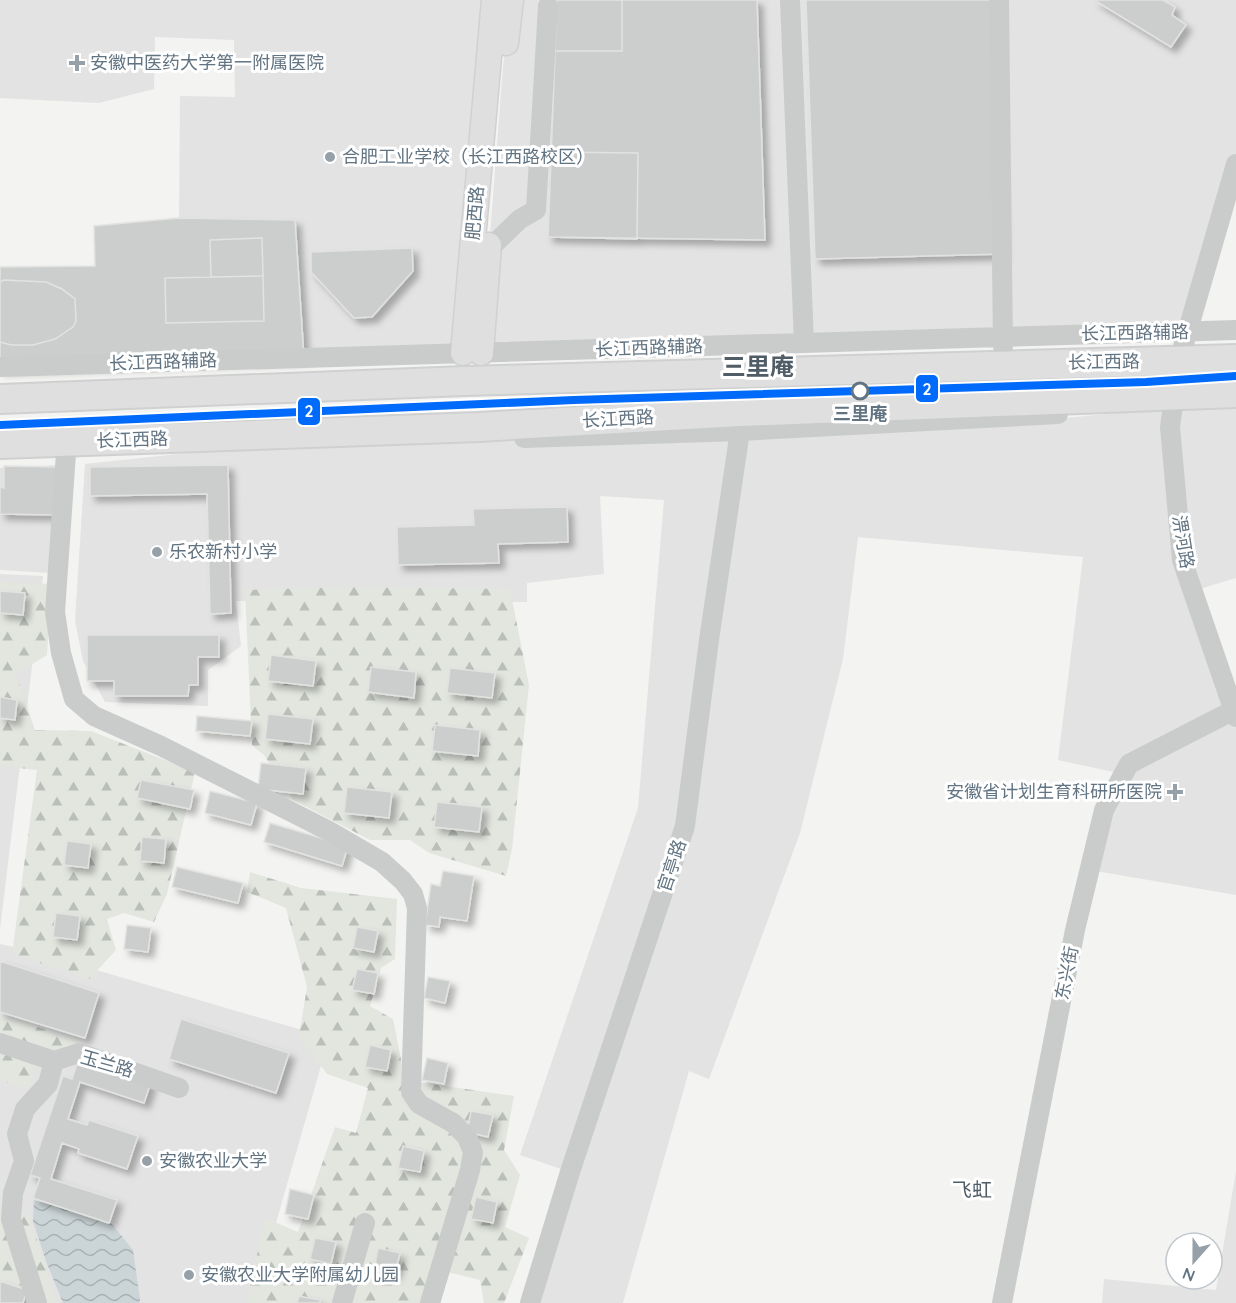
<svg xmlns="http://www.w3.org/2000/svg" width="1236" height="1303" font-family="Quicksand,'Noto Sans SC',sans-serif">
	<defs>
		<pattern id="forest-firs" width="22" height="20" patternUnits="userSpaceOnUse" patternTransform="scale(1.5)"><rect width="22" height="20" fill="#e2e6df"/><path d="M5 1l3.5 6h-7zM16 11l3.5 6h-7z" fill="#bbbfba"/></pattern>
		<pattern id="water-waves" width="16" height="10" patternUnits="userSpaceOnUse" patternTransform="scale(1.5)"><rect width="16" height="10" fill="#cbd4d6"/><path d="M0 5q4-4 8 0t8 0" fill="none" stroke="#a8b1b3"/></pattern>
		<filter id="shadow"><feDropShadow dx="5.5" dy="5.5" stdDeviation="3" flood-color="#0004"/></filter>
	</defs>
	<rect width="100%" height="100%" fill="#f3f3f1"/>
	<path fill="#e2e3e2" d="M0 0H494L463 353 304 358 295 221 179 218 180 96 235 97 234 40 155 37 154 89 99 103 0 98Z
		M511 0H1236V164L1188 331 481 353 503 67Z
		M1236 405V578L1193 591 1236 717V895L1090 870 1123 774 1058 760 1083 557 858 537 843 659 800 833 709 1079 689 1071 623 1303H530L570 1172 520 1155 638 808 664 500 600 496 604 574 527 583V602L364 599 236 601 241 646 208 670V706L105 702 83 661 75 621 85 464 235 448 596 439 1011 423 1172 408Z
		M60 465 51 573 0 570V468Z
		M0 574 43 576 0 929Z
		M0 944 35 952 329 1038 253 1303H0Z
		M1236 1171V1303H1102L1104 1279 1216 1290Z"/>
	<path fill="url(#forest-firs)" d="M0 582 51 584 47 655 16 674 35 730 91 731 195 772 167 894 154 922 124 913 107 919 116 950 89 979 12 954 37 770 0 766Z
		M343 587 510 589 529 685 512 849 506 876 429 853 410 840H370L293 800 264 755 252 745 245 590Z
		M250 872 301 888 397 899 395 959 381 968 370 1006 393 1019 405 1080 514 1096 504 1150 520 1175 505 1227 529 1238 504 1303H484L480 1280 431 1268 433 1303H250L247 1301 265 1218 298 1232 335 1127 356 1133 368 1088 327 1074 299 1036 307 987 286 908 247 892Z
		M0 1015 82 1041 79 1049 56 1055 0 1037Z
		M0 1053 37 1064 28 1089 0 1080Z
		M0 1204 29 1216 57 1303H0Z"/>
	<path fill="url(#water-waves)" d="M34 1200 111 1223 133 1250 140 1300 139 1303H63L46 1261 33 1221Z"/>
	<path fill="#cccece" stroke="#e2e2e1" stroke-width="1.5" filter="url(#shadow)" d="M557 0H757L765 240 548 237Z
		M557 0H622V51H555Z
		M806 0H993L1002 254 815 259Z
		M1094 0H1163L1175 7 1172 15 1186 25 1171 47Z
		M551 152 638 153 637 239 548 237Z
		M179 218 295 220 304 358 0 369V267L95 266 94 226Z
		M262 238 263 276 211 277 210 240Z
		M412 248 413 271 372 317 354 318 311 272V252Z
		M263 276 264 321 166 323 165 278Z
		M4 280 46 282 62 289 75 299 76 321 73 327 55 339 33 345H11L0 342V282Z
		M228 465 231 613 210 614 207 494 90 496V467Z
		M4 466 57 467 56 515 0 514V487L4 488Z
		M567 507 568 542 498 544 499 563 398 565 397 527 474 525 473 509Z
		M0 591 25 593 23 615 0 613Z
		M87 635H219V657H198V685H189L188 696H114V681H87Z
		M271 655 316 661 313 686 268 681Z
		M371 667 416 672 414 698 368 692Z
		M450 668 495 673 492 698 447 693Z
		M0 697 17 700 15 720 0 718Z
		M268 714 313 719 310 744 265 739Z
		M197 716 252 721 250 736 196 731Z
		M435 725 480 730 478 756 432 751Z
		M261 763 306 768 303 794 258 789Z
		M141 780 194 790 190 809 137 798Z
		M347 787 392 792 389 818 344 813Z
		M210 791 257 803 251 825 205 813Z
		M437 802 482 807 479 832 434 827Z
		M270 823 348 846 342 866 264 842Z
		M142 837 166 839 164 863 140 861Z
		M67 841 91 844 88 868 64 865Z
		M177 867 243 883 238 903 172 887Z
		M443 871 474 876 467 921 440 917 439 927 425 925 431 884 440 886Z
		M56 913 80 916 77 940 53 937Z
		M127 925 151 928 148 952 124 949Z
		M357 927 378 931 374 952 353 948Z
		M0 961 99 993 85 1038 0 1012Z
		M357 969 378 973 374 994 352 990Z
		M428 977 450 981 445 1003 424 998Z
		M181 1019 289 1053 276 1093 169 1059Z
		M370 1045 391 1050 387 1071 365 1067Z
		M79 1058 151 1082 144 1103 80 1082 68 1119 87 1125 89 1120 138 1136 127 1169 78 1153 79 1149 62 1143 51 1179 117 1200 109 1223 33 1198 40 1178 30 1175 63 1076 72 1079Z
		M427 1058 448 1063 444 1084 422 1080Z
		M471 1111 493 1115 488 1137 467 1132Z
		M403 1146 424 1151 420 1172 398 1168Z
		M290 1189 314 1195 308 1219 285 1214Z
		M476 1197 497 1202 493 1223 471 1219Z
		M315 1238 336 1242 331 1264 310 1259Z
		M378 1248 400 1253 395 1274 374 1270Z
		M0 1281 27 1290 23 1303H0Z
		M299 1296 320 1300V1303H297Z"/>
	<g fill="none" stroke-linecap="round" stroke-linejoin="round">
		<defs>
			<path id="major" d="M506 43 511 0
				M463 353 494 0
				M481 353 489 245"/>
			<path id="highway" d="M0 399 465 381 1236 359
				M0 444 479 427 739 412 1236 393"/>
		</defs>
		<use href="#major" stroke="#d0d1d0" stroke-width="27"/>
		<use href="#highway" stroke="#cfd0d0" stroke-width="32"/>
		<path stroke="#cacccc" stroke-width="20" d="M790 0 804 343
			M999 0 1003 347
			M1236 164 1179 361 1170 427 1182 560 1236 717
			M489 249 520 219 536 210 548 6
			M0 367 1236 330
			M524 438 740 431 1058 414
			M66 453 55 612 61 653 74 699 94 716 161 746 329 831 382 862 403 881 413 894 417 908 411 1092 419 1104 453 1123 467 1137 473 1152 470 1170 430 1303
			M0 1043 54 1061 79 1053 179 1088
			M37 1303 11 1219 13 1193 24 1161 17 1134 25 1109 48 1084 54 1061
			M342 1303 365 1223
			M530 1303 570 1172 685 826 709 640 740 431V418
			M1002 1303 1075 930 1104 810 1129 764 1234 710"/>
		<use href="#major" stroke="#dfdfe0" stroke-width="24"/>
		<use href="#highway" stroke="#dfdfe0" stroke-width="28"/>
		<defs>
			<path id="metro-1" d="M0 425 574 400 1146 382 1236 376"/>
		</defs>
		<use href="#metro-1" stroke="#fff" stroke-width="12"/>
		<use href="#metro-1" stroke="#006bfa" stroke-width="8"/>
	</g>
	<g fill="#95a0a9" stroke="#fff" stroke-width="2">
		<path d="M74 54h6v6h6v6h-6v6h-6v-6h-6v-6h6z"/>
		<circle cx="330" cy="157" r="6"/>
		<circle cx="157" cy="552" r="6"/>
		<path d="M1172 783h6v6h6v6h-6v6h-6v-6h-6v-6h6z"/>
		<circle cx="147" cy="1161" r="6"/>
		<circle cx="189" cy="1275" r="6"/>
	</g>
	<circle fill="#fff" stroke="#627482" stroke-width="3" cx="860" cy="391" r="8"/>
	<g text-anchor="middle" stroke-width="6" stroke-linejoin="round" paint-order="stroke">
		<g font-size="18" fill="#627482" stroke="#fff" text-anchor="start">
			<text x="90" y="69">安徽中医药大学第一附属医院</text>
			<text x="342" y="163">合肥工业学校（长江西路校区）</text>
			<text x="169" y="558">乐农新村小学</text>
			<text x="1162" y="798" text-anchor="end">安徽省计划生育科研所医院</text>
			<text x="159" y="1167">安徽农业大学</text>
			<text x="201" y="1281">安徽农业大学附属幼儿园</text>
		</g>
		<g font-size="18" fill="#627482" stroke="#fff">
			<text transform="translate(475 213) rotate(-85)" y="6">肥西路</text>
			<text transform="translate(1135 333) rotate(-1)" y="6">长江西路辅路</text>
			<text transform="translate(649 348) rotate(-2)" y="6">长江西路辅路</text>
			<text transform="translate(163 362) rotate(-2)" y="6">长江西路辅路</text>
			<text transform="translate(1104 362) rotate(-1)" y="6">长江西路</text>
			<text transform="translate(618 419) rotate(-3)" y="6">长江西路</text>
			<text transform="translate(132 440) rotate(-2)" y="6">长江西路</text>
			<text transform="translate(1183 542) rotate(81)" y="6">淠河路</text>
			<text transform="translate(672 866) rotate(-72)" y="6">官亭路</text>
			<text transform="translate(1067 973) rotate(-79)" y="6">东兴街</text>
			<text transform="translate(107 1064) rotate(16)" y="6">玉兰路</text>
		</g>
		<g font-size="18" font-weight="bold" fill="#627482" stroke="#fff">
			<text x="860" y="420">三里庵</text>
		</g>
		<g font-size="20" fill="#505d67" stroke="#fff">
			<text x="972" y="1197">飞虹</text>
		</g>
		<g font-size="24" font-weight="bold" fill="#505d67" stroke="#fff">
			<text x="758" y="375">三里庵</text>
		</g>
	</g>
	<g stroke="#fff" stroke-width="2">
		<rect x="915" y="374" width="24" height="29" rx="6" fill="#006bfa"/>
		<rect x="297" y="397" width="24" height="29" rx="6" fill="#006bfa"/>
	</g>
	<g font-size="16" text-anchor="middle" font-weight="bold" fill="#fff">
		<text x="927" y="395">2</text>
		<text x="309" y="417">2</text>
	</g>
	<g transform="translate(1194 1261) rotate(201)"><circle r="28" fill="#ffffff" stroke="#c0c7cd" stroke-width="1.5"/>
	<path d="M0-4.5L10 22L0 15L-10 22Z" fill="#95a0a9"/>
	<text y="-9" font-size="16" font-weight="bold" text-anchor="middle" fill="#627482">N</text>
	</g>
</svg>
